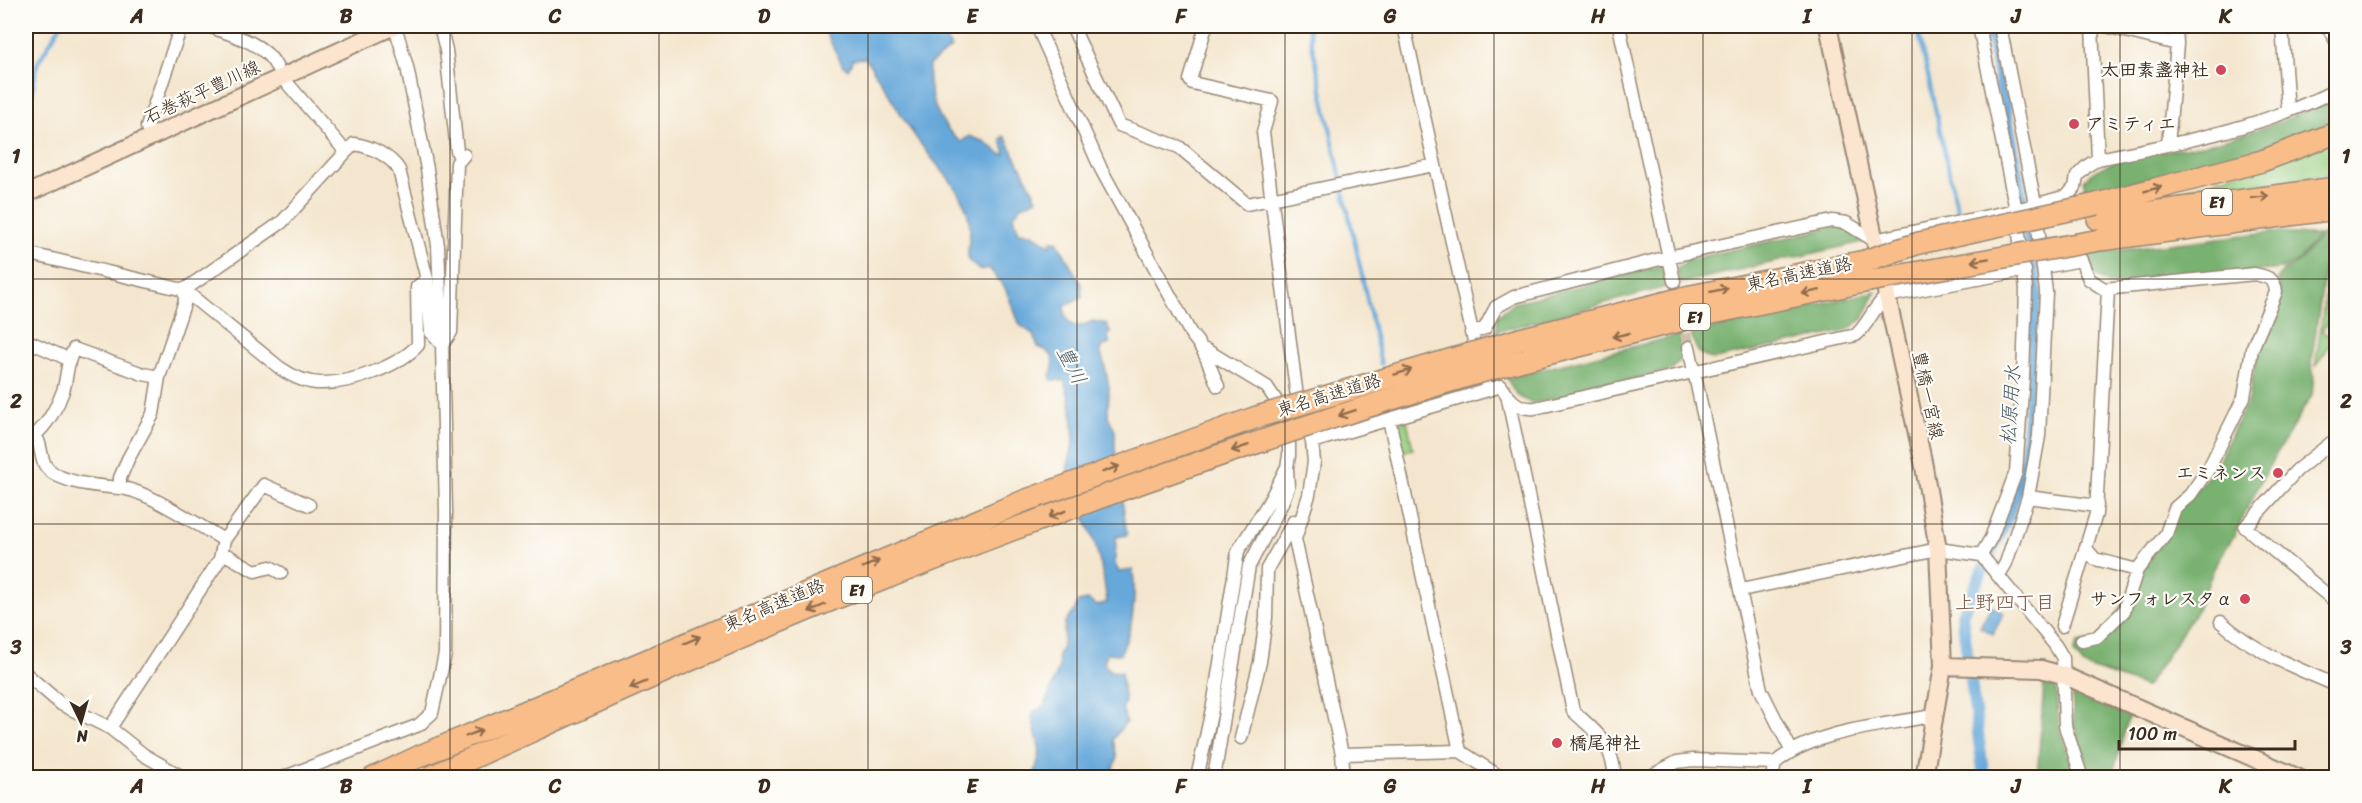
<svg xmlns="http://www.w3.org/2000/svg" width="2362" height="803" font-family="Sriracha,'Klee One',sans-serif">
	<rect width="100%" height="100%" fill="#fdfcf7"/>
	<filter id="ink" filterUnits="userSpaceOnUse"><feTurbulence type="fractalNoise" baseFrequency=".0167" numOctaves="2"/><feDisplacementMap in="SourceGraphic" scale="12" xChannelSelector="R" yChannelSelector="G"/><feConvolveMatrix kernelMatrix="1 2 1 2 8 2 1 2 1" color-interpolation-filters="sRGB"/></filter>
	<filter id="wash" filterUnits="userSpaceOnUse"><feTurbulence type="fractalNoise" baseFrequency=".008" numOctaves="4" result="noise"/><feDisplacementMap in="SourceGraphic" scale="24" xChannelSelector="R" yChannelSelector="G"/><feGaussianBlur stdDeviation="1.35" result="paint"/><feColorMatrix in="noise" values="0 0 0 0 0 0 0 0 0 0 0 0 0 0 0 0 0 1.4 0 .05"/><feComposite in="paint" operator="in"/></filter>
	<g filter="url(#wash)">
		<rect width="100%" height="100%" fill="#f4e6ce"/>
		<path fill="#96ce81" stroke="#687c50" stroke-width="1.5" d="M2336 140V174L2170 195Z
			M2332 235H2336V288L2329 299 2325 297Z
			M2325 299 2336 308 2322 331 2334 339 2315 367Z
			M1407 420 1413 449 1401 452 1395 423Z"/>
		<path fill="#78b16f" stroke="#5a6e46" stroke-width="1.5" d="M2336 97V120C2256 156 2170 175 2084 193V180C2108 153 2175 152 2211 143 2254 132 2297 117 2336 97Z
			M1834 227H1844L1868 241 1680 283 1677 269 1687 260Z
			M2270 232 2318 236 2298 261 2281 269 2110 285 2093 273 2087 254Z
			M2330 234 2311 364 2314 375 2312 395 2266 471 2234 536 2216 564 2197 610 2146 687 2084 666 2074 653 2078 643 2102 639 2178 510 2214 470 2249 397 2258 349 2280 294 2278 279 2283 271 2299 262 2321 235Z
			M1655 267H1659L1666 273 1670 286 1496 332 1498 316 1513 303Z
			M1876 291 1863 319 1846 331 1715 359C1698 358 1695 348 1691 333Z
			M1680 335 1684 356 1671 370 1535 403C1518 400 1514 393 1507 378Z
			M2044 684 2056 686 2059 727 2076 777 2037 778Z
			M2072 686 2130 712 2112 777 2091 775 2074 724Z"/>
		<path fill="#66a8da" stroke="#50697c" stroke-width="1.5" d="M822 26H939L951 48 929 65C926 93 939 126 961 142L969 136 985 142 1001 154H1005L1001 139 1004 136 1007 140 1037 199 1022 206 1013 216 1019 232 1031 233 1051 246V241H1057L1081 284 1082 296 1064 307C1066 328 1076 330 1093 321L1106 324 1110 332 1108 337 1110 344 1101 347 1100 351 1105 366 1109 387 1108 416 1115 431V448L1127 535 1116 537 1115 564 1119 572 1133 570C1136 599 1134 628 1120 654L1107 653 1104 664 1110 671 1121 672 1125 703 1122 707 1126 722 1113 739 1117 758 1110 777H1034L1040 752 1032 716 1034 711 1045 706 1059 667 1058 656 1063 643 1065 622 1074 612 1078 602 1088 600 1097 606 1107 602 1103 575 1095 544 1067 470 1074 440 1072 412 1065 381 1052 380 1050 376C1057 362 1054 352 1038 347L1034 335 1020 325 1005 288 989 268 979 270 968 260C967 247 972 233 969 219 963 188 934 164 917 139 898 112 884 83 865 58L853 59 848 69 843 66Z
			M1991 606 2004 613 1993 634 1980 627Z"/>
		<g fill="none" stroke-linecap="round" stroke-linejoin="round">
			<path stroke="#66a8da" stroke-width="4" d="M1308 26 1381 364
				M1917 26 1959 217
				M26 129 37 64 60 26"/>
			<path stroke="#66a8da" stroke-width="12" d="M1984 778 1962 614 2004 525 2021 479 2027 454 2036 294 2033 259 1990 26"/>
		</g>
	</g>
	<g filter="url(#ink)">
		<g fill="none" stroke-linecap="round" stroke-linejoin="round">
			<path stroke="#cfc0ab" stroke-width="12" stroke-dasharray="12 6" stroke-linecap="butt" d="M1674 281 1689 347"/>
			<defs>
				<path id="street" d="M208 26C230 34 265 43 276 66
					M440 26 446 50 457 151 460 158
					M1037 26 1101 169 1191 334C1207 352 1208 364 1218 386
					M1072 26 1119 125 1179 147 1247 204 1434 165
					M1206 26 1190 80 1192 83 1272 101 1263 132 1297 397 1312 442 1314 462 1309 495 1295 539 1342 754 1344 778
					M1404 26 1474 341
					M1619 26 1674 281
					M1979 26 2016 210 2026 289 2023 378 2016 472 1991 538 1981 555
					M2092 26 2098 159
					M2106 26 2177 44
					M2282 26 2288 111
					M2327 26 2336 41
					M288 84 346 152
					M150 137 147 127 181 26
					M2168 145 2177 44 2176 26
					M26 253 184 290 282 222 346 152 354 144C370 146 391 156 399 170L427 279 431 332 442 345 451 332 457 163 464 155
					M2044 267 2081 260 2089 279 2104 289 2255 274C2267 277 2275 278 2276 292L2252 349 2244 397 2209 468 2190 495 2175 508 2166 534 2137 570 2124 611 2097 637 2082 640
					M1471 333 1485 328 1496 307 1514 297 1668 257 1832 221 1846 223 1874 240 2016 210 2067 196 2075 187 2077 176 2087 166 2098 159C2180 143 2262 128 2336 90
					M26 344 28 345 30 342 68 359
					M1689 347 1761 690 1791 750
					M159 377 143 374 74 349C66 362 68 376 63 391 58 406 47 425 35 435 43 445 39 460 48 469 63 484 100 486 120 488 147 490 199 526 224 540
					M1486 383 1488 390 1501 386C1509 399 1518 410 1535 408L1856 335C1869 324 1873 307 1887 296L2025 270
					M1508 399 1573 711C1597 733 1612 742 1615 778
					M1389 419 1460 751
					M2336 439 2297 470 2245 527 2336 602
					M1312 442 1488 390
					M120 488V478L128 459 153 414 159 377 185 301 184 290 280 368C293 377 307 384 324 383 352 383 399 366 418 345L417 287 427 279
					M2028 497 2097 506
					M2087 550 2095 559 2137 570
					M223 553 255 571 270 567 281 573
					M1999 575 2006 563 2028 497 2039 436 2046 292 2035 204 2000 26
					M1741 590 1938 549 1981 555 2055 645 2063 658 2065 726 2082 778
					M2221 622C2255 652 2295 668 2336 685
					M2062 626 2096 514 2108 290
					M26 674 61 704 110 728 144 755 184 778
					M110 728 220 559 224 540 264 485 309 505
					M1241 738 1260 662 1266 618 1267 569 1294 521
					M1342 754 1460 751 1502 778
					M282 778 419 725 432 713 445 654 446 512 442 345 438 246 427 169 407 67 395 26
					M1197 778 1214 700 1238 551 1269 502 1287 467 1289 456V444L1275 399 1267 387 1206 350
					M1214 778 1249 566 1281 505 1288 487 1287 469
					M1647 778 1677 762 1693 760 1775 763C1815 729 1885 726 1936 715
					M1772 778 1775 763"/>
				<path id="secondary" d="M1828 26 1923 461 1938 549 1943 666 1924 778
					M26 194 394 26
					M1943 666 2041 669 2063 675 2299 778"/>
				<path id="highway" d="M2097 204 2262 161 2336 133
					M2098 219 2336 188
					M2100 240 2336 209
					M1520 339 1691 296 1865 261
					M1523 360 1698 316 1869 281
					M373 778 420 756"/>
			</defs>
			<use href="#street" stroke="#988876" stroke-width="15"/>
			<use href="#secondary" stroke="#988876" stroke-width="20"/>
			<use href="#highway" stroke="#988876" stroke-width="24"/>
			<use href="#street" stroke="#fff" stroke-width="12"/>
			<use href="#secondary" stroke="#fce5cf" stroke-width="16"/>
			<use href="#highway" stroke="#f8bd88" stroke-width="21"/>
			<defs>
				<path id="highway-bridge" d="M1865 261 1919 243 2097 204
					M1869 281 2100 240
					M420 756 1024 501 1257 417 1520 339
					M428 778C573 713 718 645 866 586 1082 501 1300 423 1523 360"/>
			</defs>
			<use href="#highway-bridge" stroke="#988876" stroke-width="24" stroke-linecap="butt"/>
			<use href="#highway-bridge" stroke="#f8bd88" stroke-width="21"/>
		</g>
		<defs><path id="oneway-shaft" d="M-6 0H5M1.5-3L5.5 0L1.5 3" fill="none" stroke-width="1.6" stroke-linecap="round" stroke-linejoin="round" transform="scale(1.5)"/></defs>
		<g stroke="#906c4e">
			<use href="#oneway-shaft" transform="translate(2153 189) rotate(-15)"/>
			<use href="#oneway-shaft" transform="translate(2260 197) rotate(-7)"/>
			<use href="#oneway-shaft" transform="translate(1980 260) rotate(170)"/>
			<use href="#oneway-shaft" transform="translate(1719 290) rotate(-12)"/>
			<use href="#oneway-shaft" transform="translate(1811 292) rotate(168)"/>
			<use href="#oneway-shaft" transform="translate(1621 335) rotate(167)"/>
			<use href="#oneway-shaft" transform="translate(1403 372) rotate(-17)"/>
			<use href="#oneway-shaft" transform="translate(1347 413) rotate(161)"/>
			<use href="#oneway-shaft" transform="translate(1240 448) rotate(162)"/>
			<use href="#oneway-shaft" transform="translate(1111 469) rotate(-20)"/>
			<use href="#oneway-shaft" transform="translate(1057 514) rotate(159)"/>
			<use href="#oneway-shaft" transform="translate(871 564) rotate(-23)"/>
			<use href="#oneway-shaft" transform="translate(817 608) rotate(157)"/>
			<use href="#oneway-shaft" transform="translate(692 640) rotate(-23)"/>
			<use href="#oneway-shaft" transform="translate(638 685) rotate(157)"/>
			<use href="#oneway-shaft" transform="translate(474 733) rotate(-23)"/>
		</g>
	</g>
	<path fill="none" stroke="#3b2a1e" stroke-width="1.5" stroke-opacity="0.55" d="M242 26V778M450 26V778M659 26V778M868 26V778M1077 26V778M1285 26V778M1494 26V778M1703 26V778M1912 26V778M2120 26V778M26 279H2336M26 524H2336"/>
	<g fill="#d1495b" stroke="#fdfcf7" stroke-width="2">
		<circle cx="2221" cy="70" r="6"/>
		<circle cx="2074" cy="124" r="6"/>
		<circle cx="2278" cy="473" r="6"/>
		<circle cx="2245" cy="599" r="6"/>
		<circle cx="1557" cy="743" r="6"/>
	</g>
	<g text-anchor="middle" stroke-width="4.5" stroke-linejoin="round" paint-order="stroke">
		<g fill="#fdfcf7" stroke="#75695f" stroke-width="1.5">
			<rect x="2202" y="189" width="30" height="26" rx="4.5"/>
			<rect x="1680" y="304" width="30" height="26" rx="4.5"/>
			<rect x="842" y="577" width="30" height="26" rx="4.5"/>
		</g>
		<g font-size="16" font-weight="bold" fill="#3b2a1e">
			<text x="2217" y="208">E1</text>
			<text x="1695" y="323">E1</text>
			<text x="857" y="596">E1</text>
		</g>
		<g font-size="18" font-weight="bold" fill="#3b2a1e" stroke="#fdfcf7" text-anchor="end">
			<text x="2209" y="76">太田素盞神社</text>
			<text x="2086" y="130" text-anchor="start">アミティエ</text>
			<text x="2266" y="479">エミネンス</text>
			<text x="2233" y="605">サンフォレスタα</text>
			<text x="1569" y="749" text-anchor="start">橋尾神社</text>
		</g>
		<g font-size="18" fill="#3b2a1e" stroke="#fdfcf7">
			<text transform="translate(202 92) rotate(-25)" y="6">石巻萩平豊川線</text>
			<text transform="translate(1799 274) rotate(-12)" y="6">東名高速道路</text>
			<text transform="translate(1329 395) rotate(-17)" y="6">東名高速道路</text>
			<text transform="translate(1928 395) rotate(78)" y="6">豊橋一宮線</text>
			<text transform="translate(774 605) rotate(-23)" y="6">東名高速道路</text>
		</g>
		<g font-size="20" font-style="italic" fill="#4c5c69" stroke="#fdfcf7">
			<text transform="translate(1072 365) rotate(63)" y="7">豊川</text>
			<text transform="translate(2010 405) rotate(-86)" y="7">松原用水</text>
		</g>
		<g font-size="20" fill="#7a5546" stroke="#fdfcf7">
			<text x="2005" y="609">上野四丁目</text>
		</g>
	</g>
	<rect width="2362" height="803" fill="none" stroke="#fdfcf7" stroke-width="66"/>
	<g transform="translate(81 722) rotate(175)" stroke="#fdfcf7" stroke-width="4.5" paint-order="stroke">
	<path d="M0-4.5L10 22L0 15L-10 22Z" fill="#3b2a1e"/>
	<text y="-9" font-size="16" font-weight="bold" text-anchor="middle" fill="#3b2a1e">N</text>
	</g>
	<path d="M2119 740v9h176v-9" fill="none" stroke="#3b2a1e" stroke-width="3"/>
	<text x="2128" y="740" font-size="18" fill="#3b2a1e" stroke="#fdfcf7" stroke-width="4.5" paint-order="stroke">100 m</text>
	<rect x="33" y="33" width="2296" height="737" fill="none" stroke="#3b2a1e" stroke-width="2"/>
	<g font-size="20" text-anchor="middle" font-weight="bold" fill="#3b2a1e">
		<text x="137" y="23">A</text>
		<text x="346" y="23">B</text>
		<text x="555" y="23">C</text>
		<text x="764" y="23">D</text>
		<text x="972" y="23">E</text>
		<text x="1181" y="23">F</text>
		<text x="1390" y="23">G</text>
		<text x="1598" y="23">H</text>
		<text x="1807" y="23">I</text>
		<text x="2016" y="23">J</text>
		<text x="2225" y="23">K</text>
		<text x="16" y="163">1</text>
		<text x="2346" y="163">1</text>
		<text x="16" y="408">2</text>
		<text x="2346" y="408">2</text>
		<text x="16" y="654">3</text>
		<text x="2346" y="654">3</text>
		<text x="137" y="793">A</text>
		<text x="346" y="793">B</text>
		<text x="555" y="793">C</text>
		<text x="764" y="793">D</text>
		<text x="972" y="793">E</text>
		<text x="1181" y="793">F</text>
		<text x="1390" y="793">G</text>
		<text x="1598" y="793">H</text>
		<text x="1807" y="793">I</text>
		<text x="2016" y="793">J</text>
		<text x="2225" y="793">K</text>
	</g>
</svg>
